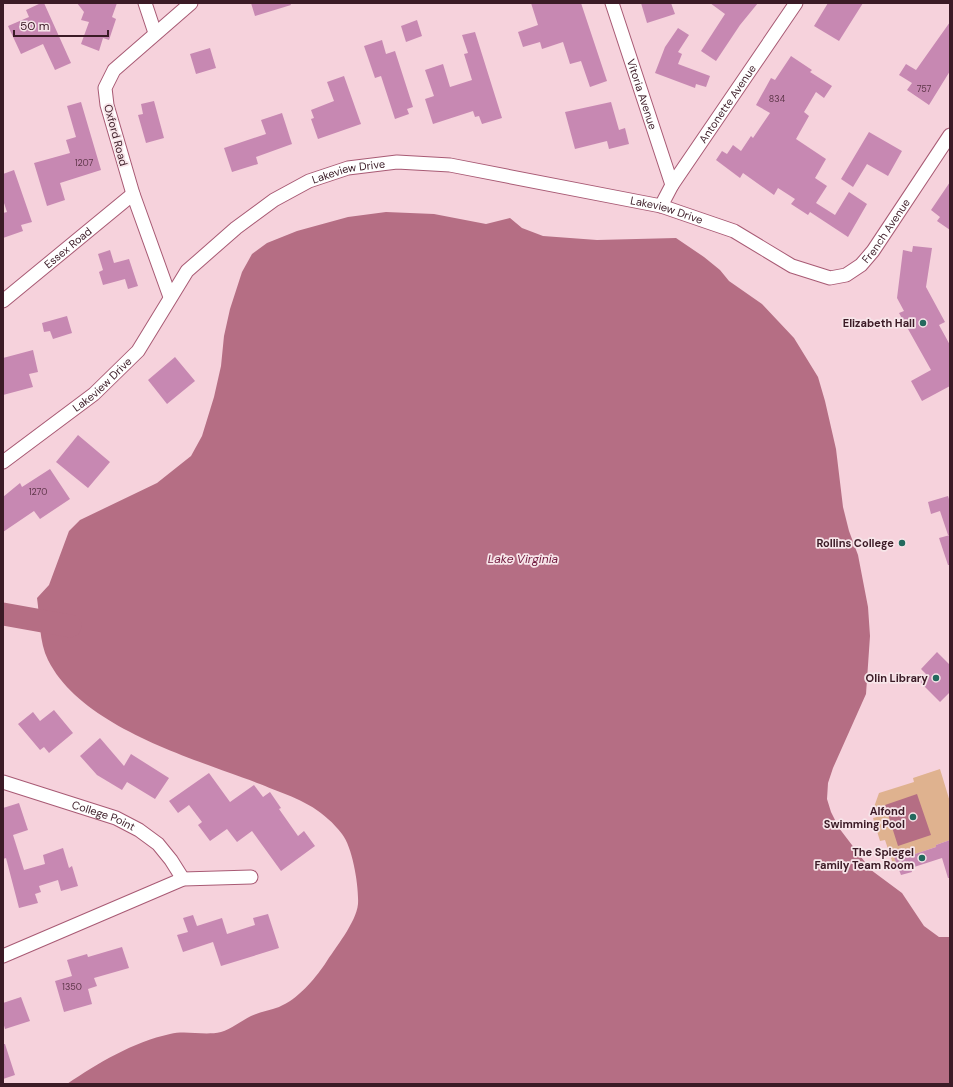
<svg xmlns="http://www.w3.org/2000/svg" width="953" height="1087" font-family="'DM Sans',sans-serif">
	<rect width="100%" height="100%" fill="#f6d2dc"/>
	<path fill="#dfb28f" d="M940 769 950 802V840L936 845V847L909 856 907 853 895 857 896 863 893 864 885 840 880 841 873 818 877 817 874 807 879 793 914 782 913 778Z"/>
	<path fill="#b56e84" d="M386 212 434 214 486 224 510 218 522 228 543 236 597 240 676 238 704 257 720 270 729 281 762 304 794 338 818 377 825 401 836 449 843 507 849 531 858 555 868 607 870 636 866 694 833 768 828 783 827 799 831 812 839 828 871 870 902 893 924 926 939 937H950V1084H67C98 1063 133 1042 170 1034 186 1030 204 1036 221 1032 231 1029 241 1021 251 1016 260 1012 270 1010 279 1007 298 999 314 980 325 964 335 948 356 923 358 904 359 887 353 848 342 834 338 829 333 823 328 819 309 801 284 794 260 784 195 759 82 728 48 660 39 642 40 618 37 598L49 585 69 531 80 520 157 483 191 456 202 436 214 397 221 366 224 336 230 309 242 272 252 254 267 243 297 231 348 217Z
		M917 794 931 835 898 846 885 805Z"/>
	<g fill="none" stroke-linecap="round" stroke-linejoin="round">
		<path stroke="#b56e84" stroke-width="23" d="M3 614 70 626"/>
	</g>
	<path fill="#c788b2" d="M41 3H44L71 63 55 70 43 44 21 54 8 26 29 17 26 10Z
		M77 3H117L112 17 116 19 109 40 103 38 99 51 81 44 89 22 81 20 84 12Z
		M251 3H290L291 5 255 16Z
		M531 3H581L607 81 590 87 581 61 570 64 563 42 542 49 540 42 523 47 518 32 538 25Z
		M641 3H671L675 14 647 23Z
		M710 3H758L740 25 716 61 701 51 725 14Z
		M828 3H863L839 41 814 26Z
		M417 20 422 36 406 42 401 26Z
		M950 22V71L929 105 907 90 912 83 899 75 906 64 916 70Z
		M678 28 689 35 678 52 682 54 678 64 710 76 706 87 696 84 695 88 655 73 665 47Z
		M475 32 502 118 482 124 479 116 475 117 473 111 433 124 425 99 434 96 425 70 443 64 450 87 472 80 464 54 468 53 462 35Z
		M382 40 386 54 395 51 413 107 407 109 409 114 395 119 381 76 375 78 364 46Z
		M210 48 216 68 196 74 190 54Z
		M791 56 812 70 810 72 832 86 824 98 816 92 804 112 809 116 796 139 826 159 815 178 827 186 816 203 835 215 849 192 867 204 848 237 810 212 808 215 791 204 795 199 778 188 774 195 743 173 740 178 716 160 722 151 727 154 733 145 741 151 751 136 753 138 770 113 756 105 771 78 775 80Z
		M344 76 361 124 318 139 311 119 314 118 311 110 334 101 327 82Z
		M154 101 164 138 146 143 138 115 143 114 141 104Z
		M81 102 101 170 60 183 65 200 47 206 34 163 70 153 66 140 76 137 67 106Z
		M611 102 619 130 625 128 629 144 609 149 607 141 575 149 565 112Z
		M282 113 292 144 256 157 258 164 232 172 224 148 266 134 261 120Z
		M869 132 902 151 888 176 867 164 853 187 841 179Z
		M14 170 32 222 21 225 23 231 3 238V213L7 212 3 200V174Z
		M950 182V230L937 221 940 217 931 210Z
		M913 246 932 248 926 287 945 322 939 325 950 345V386L922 401 911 381 931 370 899 313 904 311 897 298 903 250 912 252Z
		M110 250 114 263 129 259 138 286 128 289 125 279 103 285 99 272 103 270 98 254Z
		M67 316 72 333 53 339 50 331 44 332 42 323Z
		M33 350 38 372 29 374 33 387 3 395V358Z
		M175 357 195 381 167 404 148 380Z
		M78 435 110 462 88 488 56 462Z
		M50 469 70 499 40 519 34 511 3 532V497L20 483 22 487Z
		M948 496 950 502V565H948L939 538 950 535H948L940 511 931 514 928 502Z
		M937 652 950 665V692L940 702 919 681 926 674 921 669Z
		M54 710 73 733 49 753 44 747 40 750 18 724 33 712 40 721Z
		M100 738 124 766 131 754 169 778 155 799 127 782 122 790 97 775 80 756Z
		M209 773 230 802 254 785 263 797 270 792 281 808 279 809 298 836 304 831 315 846 281 871 252 831 237 842 227 829 210 841 198 825 202 822 189 805 178 813 169 801Z
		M19 803 28 830 13 835 24 870 45 864 43 855 63 848 69 868 72 866 78 886 61 891 58 880 39 886 41 892 35 894 38 903 19 908 6 858 3 859V808Z
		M950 840V878H948L942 858 911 868 912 872 901 875 894 857 908 853 909 856 936 847V845Z
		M268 914 279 948 221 966 213 942 183 952 177 935 188 932 183 918 193 915 197 926 222 918 227 934 255 925 253 918Z
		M122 947 129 968 94 978 97 986 88 989 92 1004 64 1012 55 981 72 976 67 960 87 954 88 957Z
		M21 997 30 1021 5 1029 3 1022V1003Z
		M3 1044H5L15 1075 3 1079Z"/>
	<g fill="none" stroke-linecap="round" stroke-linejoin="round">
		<defs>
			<g id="minor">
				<path d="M145 3 155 33"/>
				<path id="s1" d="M612 3 672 185"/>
				<path id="s2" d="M661 206 672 185 796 3"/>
				<path d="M170 297 133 194 107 105 105 88 114 70 191 3"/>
				<path id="s3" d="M3 301 133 194"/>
				<path id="s4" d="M3 462 94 394 138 351 187 271 236 228 274 200 309 181 348 168 397 162 450 165 661 206 734 231 792 266 830 278 846 275 861 265 873 251 950 135"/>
				<path id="s5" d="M3 782 116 818 139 830 158 844 171 860 183 879"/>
				<path d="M3 956 183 879 251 877"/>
			</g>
		</defs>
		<use href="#minor" stroke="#a85a74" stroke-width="15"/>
		<use href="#minor" stroke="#fff" stroke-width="13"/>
	</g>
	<g fill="#23695e" stroke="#f7e5e9" stroke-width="1.5">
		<circle cx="923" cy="323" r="4"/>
		<circle cx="902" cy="543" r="4"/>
		<circle cx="936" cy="678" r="4"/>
		<circle cx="913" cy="817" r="4"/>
		<circle cx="922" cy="858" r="4"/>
	</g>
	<g text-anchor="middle" stroke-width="3.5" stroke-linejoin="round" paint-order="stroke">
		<g font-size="9" fill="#5e3649">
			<text x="924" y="92">757</text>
			<text x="777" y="102">834</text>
			<text x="84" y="166">1207</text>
			<text x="38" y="495">1270</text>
			<text x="72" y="990">1350</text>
		</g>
		<g font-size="11" fill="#3b1b26" stroke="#f7e5e9">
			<text dy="4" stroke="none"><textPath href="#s1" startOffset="96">Vitoria Avenue</textPath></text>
			<text dy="4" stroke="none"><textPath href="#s2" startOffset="122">Antonette Avenue</textPath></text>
			<text transform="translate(116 135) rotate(75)" y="4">Oxford Road</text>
			<text dy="4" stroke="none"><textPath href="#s4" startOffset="462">Lakeview Drive</textPath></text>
			<text dy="4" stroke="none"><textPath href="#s4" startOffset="786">Lakeview Drive</textPath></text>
			<text dy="4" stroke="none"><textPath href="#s4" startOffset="1041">French Avenue</textPath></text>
			<text dy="4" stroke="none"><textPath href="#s3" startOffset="84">Essex Road</textPath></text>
			<text dy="4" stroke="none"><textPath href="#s4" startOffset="126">Lakeview Drive</textPath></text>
			<text dy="4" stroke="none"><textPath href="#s5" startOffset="106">College Point</textPath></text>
		</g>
		<g font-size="11" font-weight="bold" fill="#3b1b26" stroke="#f7e5e9" text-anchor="end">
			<text x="915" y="327">Elizabeth Hall</text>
			<text x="894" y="547">Rollins College</text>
			<text x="928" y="682">Olin Library</text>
			<text x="905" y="815">Alfond<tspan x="905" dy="13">Swimming Pool</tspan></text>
			<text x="914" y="856">The Spiegel<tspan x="914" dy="13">Family Team Room</tspan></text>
		</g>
		<g font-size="12" font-style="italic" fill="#721b3f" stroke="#f7e5e9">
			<text x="523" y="563">Lake Virginia</text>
		</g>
	</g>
	<rect width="953" height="1087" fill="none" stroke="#3b1b26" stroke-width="8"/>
	<path d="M14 30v6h94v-6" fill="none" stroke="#3b1b26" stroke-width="2"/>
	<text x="20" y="30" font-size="12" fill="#3b1b26" stroke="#f7e5e9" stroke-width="3" paint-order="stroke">50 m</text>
</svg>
